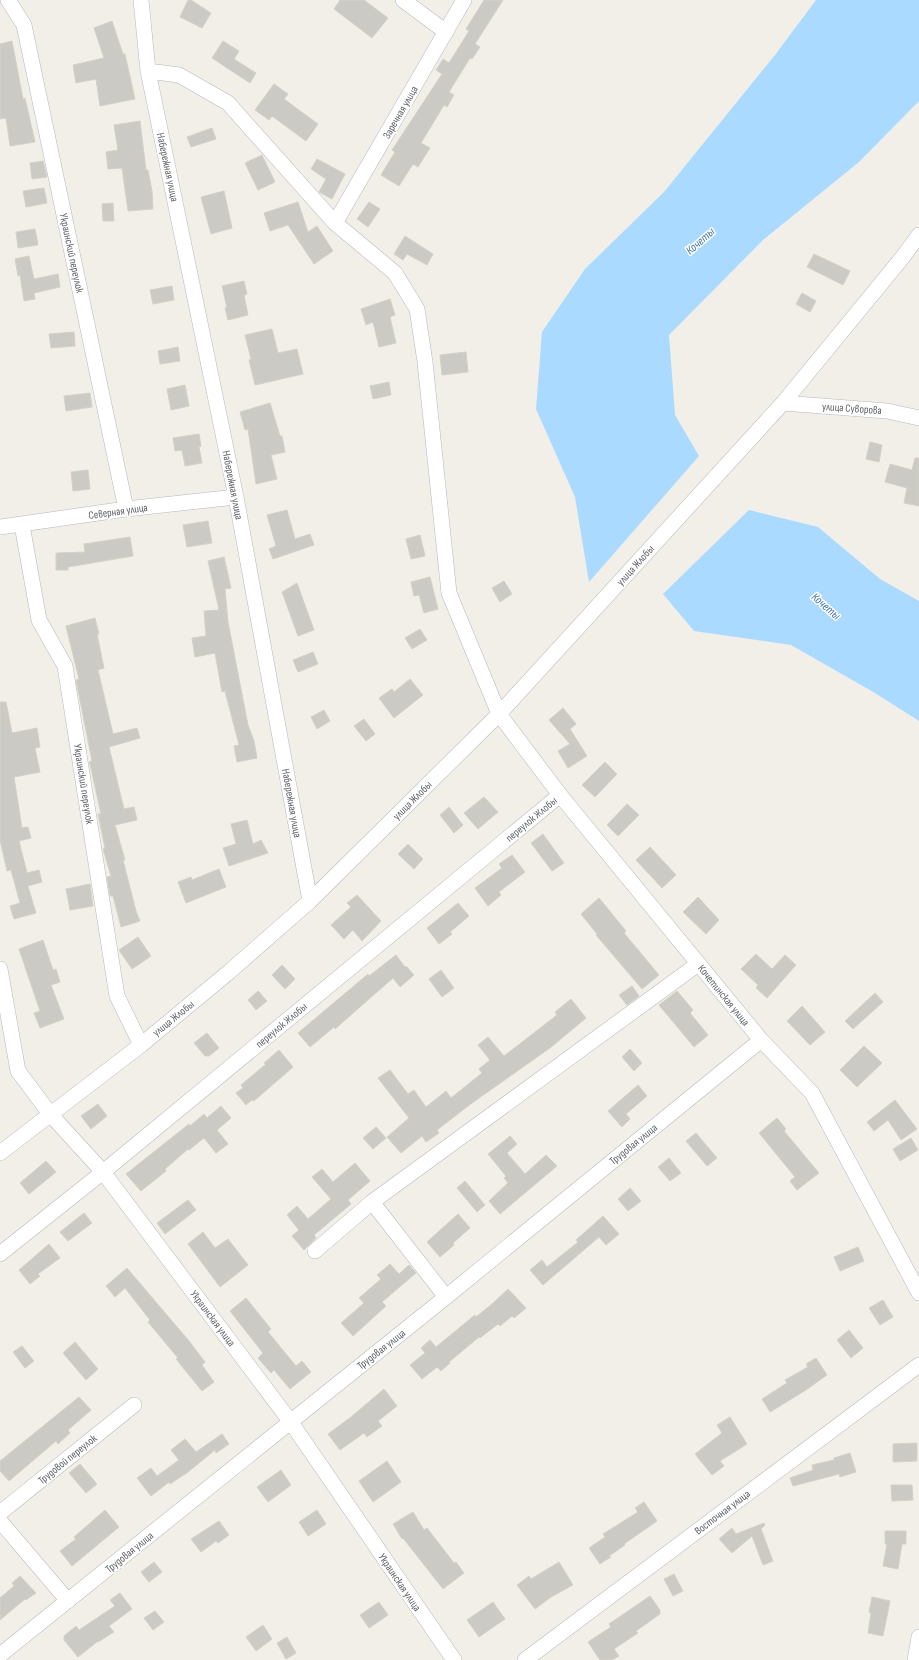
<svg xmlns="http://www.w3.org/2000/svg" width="919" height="1660" font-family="'Sofia Sans Condensed',sans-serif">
	<rect width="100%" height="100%" fill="#f1efe8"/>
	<path fill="#aadaff" d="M816 0H919V101L859 162 763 240 669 335 675 415 699 456 589 582 575 497 536 409 542 332 585 269 664 192 775 55Z
		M749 510 818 527 880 579 919 601V721L875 693 791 645 694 631 663 594Z"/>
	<path fill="#cccac5" stroke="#d6d1c6" d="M188 0H191L211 13 202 28 180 17Z
		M340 0H364L388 18 372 38 334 9Z
		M484 0H503L475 44 480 47 472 59 470 58 449 92 454 95 447 107 444 105 421 143 430 148 418 167 413 164 399 186 381 175 395 152 392 150 442 74 436 70 443 59 449 63 469 31 466 29Z
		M112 21 123 54H125L135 99 100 106 96 79 76 83 73 65 104 58 94 28Z
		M12 41 23 99 25 98 35 142 10 146 6 118 0 119V44Z
		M223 41 239 51 234 59 256 73 250 83 212 58Z
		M274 84 288 94 284 99 318 124 306 141 272 116 269 120 255 110Z
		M140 121 146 170H148L152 191 153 209 128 211 122 168 108 169 106 152 118 150 114 125Z
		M212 128 216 139 191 147 187 137Z
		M262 155 275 182 258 190 245 163Z
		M317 159 345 174 332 199 319 192 326 179 311 169Z
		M43 161 47 177 32 179 30 163Z
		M44 188 47 203 26 207 23 191Z
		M224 191 232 228 211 234 201 197Z
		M298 202 308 232 317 226 333 251 314 264 288 225 270 231 264 213Z
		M369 202 380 209 368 227 357 219Z
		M113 203 114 221H103L102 204Z
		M35 229 38 245 18 248 16 232Z
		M405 236 433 254 427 265 407 254 403 260 394 254Z
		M814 254 850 271 843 285 807 267Z
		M29 256 34 279 58 274 60 287 34 293 35 299 24 301 20 275 18 276 15 259Z
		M244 281 247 294 244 295 248 315 228 320 225 308H227L222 286Z
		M172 286 174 300 153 304 150 290Z
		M802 293 816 301 810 312 796 304Z
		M390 299 395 315 390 317 396 343 379 347 373 322 366 325 361 309Z
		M272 329 278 353 297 349 303 374 255 385 249 360 251 359 245 335Z
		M74 332 75 346 51 348 49 334Z
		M178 347 180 361 160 364 158 351Z
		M466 352 468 372 442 375 440 355Z
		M389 382 391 395 373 399 370 386Z
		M185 385 189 406 171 410 167 389Z
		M90 393 92 407 66 411 64 396Z
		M270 403 280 436H282L285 452 271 455 277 479 256 484 248 429 245 430 240 412Z
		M199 434 201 446 199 447 202 463 185 466 182 450 175 451 173 438Z
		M870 442 882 445 879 462 866 459Z
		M915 458H919V506L904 503 907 488 885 482 890 464 912 470Z
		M88 470 90 489 73 491 71 472Z
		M287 510 295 539 310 534 314 545 273 559 269 549 276 546 267 515Z
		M208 521 212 543 187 547 183 525Z
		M420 535 425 556 411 559 406 539Z
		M130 537 133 556 68 567V570H56V553L85 552 84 544Z
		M224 557 231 588 225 589 228 622 248 725 254 741 257 758 237 762 234 746 239 745 225 691 222 692 215 653 195 657 192 638 206 636 204 611 219 610 208 561Z
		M430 577 438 609 424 613 419 595 414 596 411 582Z
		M504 581 512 594 500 602 492 588Z
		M297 583 314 630 298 636 282 592Z
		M95 618 99 634H97L104 668 98 670 113 734 137 728 140 738 109 747 124 809 134 807 137 820 115 825 125 860H123L136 911 140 921 121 927 113 896H110L107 877 111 876 103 849 105 848 98 814H101L90 764 89 762 92 761 76 680 79 679 66 626Z
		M420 629 427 640 412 649 405 638Z
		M313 652 318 664 298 672 293 660Z
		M410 679 423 695 394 718 379 698 392 689 394 692Z
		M0 702H6L12 733 37 728 40 747 35 748 40 772 14 777 22 828 28 827 31 838 19 841 27 873 39 870 42 882 28 886 36 913 14 919 10 906 20 903 11 870 7 871 0 840Z
		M563 708 576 724 570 729 587 756 568 768 558 751 570 744 549 720Z
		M324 710 330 721 317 729 311 717Z
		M364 719 375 734 366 741 354 726Z
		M605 762 617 774 595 797 582 785Z
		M484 797 498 812 478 829 464 813Z
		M627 804 639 815 618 836 607 825Z
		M449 807 463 825 454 833 440 815Z
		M247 820 253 844 261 840 268 853 229 866 223 848 236 844 231 824Z
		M543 834 564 863 552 871 531 843Z
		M408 844 423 859 414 869 398 854Z
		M650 847 676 875 662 888 636 860Z
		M512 855 525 872 499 892 501 895 488 906 475 888 502 868 499 864Z
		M219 869 226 887 186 903 178 882 191 877 192 880Z
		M90 884 93 906 70 910 66 889Z
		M357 895 381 921 362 941 353 930 344 939 331 925 351 907 347 903Z
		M698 897 719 920 706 934 683 912Z
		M599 898 626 931 624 933 659 975 642 989 596 935 597 934 581 914Z
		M458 903 469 916 450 932 452 934 439 944 427 928Z
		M138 937 151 956 132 969 119 950Z
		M43 940 53 970 56 969 60 982 51 985 64 1019 40 1028 34 1013 40 1011 19 949Z
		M756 954 772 969 785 955 796 965 767 998 756 988 758 985 741 969Z
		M396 955 405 967 406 966 414 975 400 987 393 978 335 1029 334 1027 310 1047 298 1033 368 974 369 976Z
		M282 965 295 979 285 989 272 975Z
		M441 970 454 988 442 997 429 979Z
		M632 986 639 996 627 1005 619 995Z
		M258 991 267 1001 256 1010 248 1000Z
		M677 991 693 1010 690 1013 708 1035 694 1047 659 1005Z
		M875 993 883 1002 853 1029 845 1021Z
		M571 999 586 1018 550 1048 472 1103 437 1130 439 1133 426 1142 422 1136 401 1153 387 1137 409 1118 378 1078 390 1070 408 1094 414 1090 426 1107 446 1091 451 1098 482 1073 479 1069 490 1060 478 1045 488 1037 504 1056 557 1015 555 1012Z
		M802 1006 825 1032 810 1045 787 1021Z
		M207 1033 219 1048 209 1056H205L194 1043Z
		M864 1046 882 1063 857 1087 840 1070Z
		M630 1049 642 1063 634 1071 622 1057Z
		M279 1050 293 1067 254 1101 252 1100 246 1105 236 1093 243 1088 241 1085 266 1064 264 1063Z
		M638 1085 647 1096 626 1114 630 1119 622 1127 608 1111Z
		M895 1100 917 1129 901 1140 888 1120 874 1131 867 1122Z
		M98 1104 107 1116 91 1129 81 1116Z
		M221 1106 231 1118 217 1130 228 1144 216 1153 204 1138 189 1150 188 1149 165 1169 166 1171 141 1191 126 1174 189 1124 190 1126 204 1114 207 1118Z
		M777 1118 786 1129 784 1131 819 1173 797 1190 790 1181 795 1177 759 1133Z
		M376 1127 386 1138 373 1149 363 1138Z
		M696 1133 717 1158 707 1166 686 1141Z
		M510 1136 517 1144 507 1153 525 1174 546 1155 557 1166 500 1214 489 1201 508 1183 504 1178 506 1176 488 1154Z
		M911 1138 918 1150 900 1161 893 1149Z
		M669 1158 681 1173 670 1181 658 1167Z
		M46 1161 56 1172 29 1194 20 1183Z
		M355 1163 370 1181 348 1200 351 1204 314 1235 316 1238 304 1250 292 1236 299 1230 287 1215 297 1206 308 1219 331 1199 312 1177 322 1169 333 1182Z
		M465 1181 485 1205 477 1212 457 1188Z
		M630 1188 641 1201 628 1211 618 1199Z
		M188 1200 196 1210 165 1234 157 1223Z
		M84 1213 92 1223 68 1241 60 1232Z
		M458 1214 470 1228 453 1243 454 1245 440 1257 427 1242Z
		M603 1216 619 1234 606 1245 599 1237 543 1285 530 1270 542 1260 547 1267 578 1242 576 1240Z
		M203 1232 215 1248 228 1239 248 1265 220 1287 188 1244Z
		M49 1244 60 1258 38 1274 40 1276 30 1284 19 1270Z
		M858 1247 864 1261 840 1271 834 1257Z
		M390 1264 399 1274 409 1265 416 1273 382 1302 386 1306 353 1336 341 1323 364 1303 359 1298 381 1279 377 1275Z
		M127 1268 189 1341 205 1362 202 1365 214 1382 202 1391 176 1359 178 1358 148 1322 150 1320 125 1288 115 1297 106 1286Z
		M508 1289 526 1308 514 1318 512 1316 500 1326 498 1324 480 1338 479 1337 449 1362 450 1363 441 1371 437 1367 422 1379 410 1365 425 1353 421 1348 430 1340 436 1347 475 1315 476 1317 492 1304Z
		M246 1298 271 1329 268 1332 296 1366 302 1361 311 1372 290 1389 274 1370 271 1373 258 1358 263 1353 230 1311Z
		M883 1300 893 1317 880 1325 869 1308Z
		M849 1330 863 1348 851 1358 837 1340Z
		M75 1342 98 1369 86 1380 63 1353Z
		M22 1346 34 1361 25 1368 13 1352Z
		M816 1358 827 1375 806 1390 770 1412 762 1399 787 1383 785 1380 808 1367 806 1364Z
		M384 1389 397 1406 378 1421 382 1426 367 1437 364 1433 340 1450 328 1434 351 1417Z
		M79 1397 91 1410 68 1430 70 1433 58 1444 56 1441 9 1481 0 1471V1461Z
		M730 1417 747 1444 720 1461 724 1466 712 1475 695 1454 722 1433 717 1425Z
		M222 1434 229 1444 216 1453 215 1450 188 1472 170 1484 169 1482 151 1496 137 1478 151 1468 157 1476 179 1460 171 1450 185 1439 196 1452Z
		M917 1443V1461L893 1462V1444Z
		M850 1453 856 1472 840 1477 839 1474 793 1486 790 1478 813 1470 812 1465 834 1460V1458Z
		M387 1461 401 1482 373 1502 359 1481Z
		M80 1464 97 1484 86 1493 69 1473Z
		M281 1470 291 1485 268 1502 257 1487Z
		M891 1485H912L913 1500 892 1501Z
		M644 1502 657 1521 624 1544 625 1545 609 1556 611 1557 600 1564 589 1548 605 1537 603 1534 638 1512 635 1508Z
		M105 1510 119 1527 72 1566 60 1551 76 1539 74 1537Z
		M317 1510 326 1524 308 1536 299 1522Z
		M413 1512 424 1530 427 1528 454 1563 456 1562 464 1573 443 1589 403 1538 402 1539 393 1524Z
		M219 1521 229 1535 218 1543 216 1541 201 1552 191 1539Z
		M764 1523 765 1525 761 1529 773 1561 763 1565 752 1536 732 1553 719 1539 732 1528 736 1534Z
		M885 1531H906V1544H902L898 1569 883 1566 887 1544H885Z
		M154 1562 162 1572 149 1582 141 1572Z
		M559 1562 573 1585 551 1597 535 1609 517 1585 529 1576 531 1579Z
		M674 1574 683 1591 673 1596 664 1579Z
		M20 1576 36 1593 26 1600 25 1599 0 1620V1598L14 1586 12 1583Z
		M120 1593 132 1609 109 1626 114 1632 98 1642V1641L78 1657 64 1640V1636L76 1626 79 1630 115 1606 110 1600Z
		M650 1596 660 1610V1614L636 1631 638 1633 614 1649 619 1656 612 1660H600L588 1642 611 1627 609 1624Z
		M872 1597 890 1601 883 1636 868 1633 871 1613 869 1612Z
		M379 1602 388 1615 369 1628 360 1615Z
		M493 1602 505 1619 479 1637 467 1620Z
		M155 1611 164 1622 153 1630 144 1618Z
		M263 1625 272 1639 256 1651 246 1637Z
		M287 1637 296 1653 286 1659 277 1643Z"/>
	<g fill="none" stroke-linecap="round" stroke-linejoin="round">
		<defs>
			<path id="minor" d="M8 0 24 25 126 509
				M141 0 148 71 236 497 310 901
				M403 0 446 32
				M148 71 179 75 228 103 335 223 395 273 417 309 425 362 449 593 499 714 560 795 761 1040 812 1093 919 1293
				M335 223 464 0
				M783 403 887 411 919 418
				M22 525 39 620 65 666 117 996 141 1045
				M0 527 126 509 236 497
				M0 969 18 1071 51 1115 103 1172 290 1421 454 1660
				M0 1153 141 1045 229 972 310 901 499 714 783 403 902 258 919 235
				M372 1202 446 1297
				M315 1251 372 1202 698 964
				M0 1254 103 1172 560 795
				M0 1513 134 1405
				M0 1521 68 1601
				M0 1655 446 1297 761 1040
				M525 1660 919 1365
				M915 1660 919 1637"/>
		</defs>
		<use href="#minor" stroke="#b5b8bc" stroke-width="16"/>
		<use href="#minor" stroke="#fff" stroke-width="15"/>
	</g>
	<g text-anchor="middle" stroke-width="3" stroke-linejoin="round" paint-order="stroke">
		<g font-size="11" fill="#5f6368" stroke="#fff">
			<text transform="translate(400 112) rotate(-60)" y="4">Заречная улица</text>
			<text transform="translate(168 167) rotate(78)" y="4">Набережная улица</text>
			<text transform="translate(72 253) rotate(78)" y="4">Украинский переулок</text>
			<text transform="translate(852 408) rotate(4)" y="4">улица Суворова</text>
			<text transform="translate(233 485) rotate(79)" y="4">Набережная улица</text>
			<text transform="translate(118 511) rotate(-8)" y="4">Северная улица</text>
			<text transform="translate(635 565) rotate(-48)" y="4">улица Жлобы</text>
			<text transform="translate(84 784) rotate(81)" y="4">Украинский переулок</text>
			<text transform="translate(412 800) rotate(-45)" y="4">улица Жлобы</text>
			<text transform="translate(292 803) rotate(80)" y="4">Набережная улица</text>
			<text transform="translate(531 819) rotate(-40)" y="4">переулок Жлобы</text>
			<text transform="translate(724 995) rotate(51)" y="4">Кочетинская улица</text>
			<text transform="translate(173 1018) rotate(-39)" y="4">улица Жлобы</text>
			<text transform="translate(281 1025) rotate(-40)" y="4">переулок Жлобы</text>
			<text transform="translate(633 1144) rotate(-39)" y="4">Трудовая улица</text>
			<text transform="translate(213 1318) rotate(53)" y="4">Украинская улица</text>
			<text transform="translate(381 1349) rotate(-38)" y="4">Трудовая улица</text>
			<text transform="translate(67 1459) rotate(-39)" y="4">Трудовой переулок</text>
			<text transform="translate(722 1512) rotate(-37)" y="4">Восточная улица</text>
			<text transform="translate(129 1552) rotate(-39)" y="4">Трудовая улица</text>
			<text transform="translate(400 1582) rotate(56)" y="4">Украинская улица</text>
		</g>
		<g font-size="12" font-style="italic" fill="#4174aa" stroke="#fff">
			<text transform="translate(700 241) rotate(-41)" y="4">Кочеты</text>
			<text transform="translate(826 606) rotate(41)" y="4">Кочеты</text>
		</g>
	</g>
</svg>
